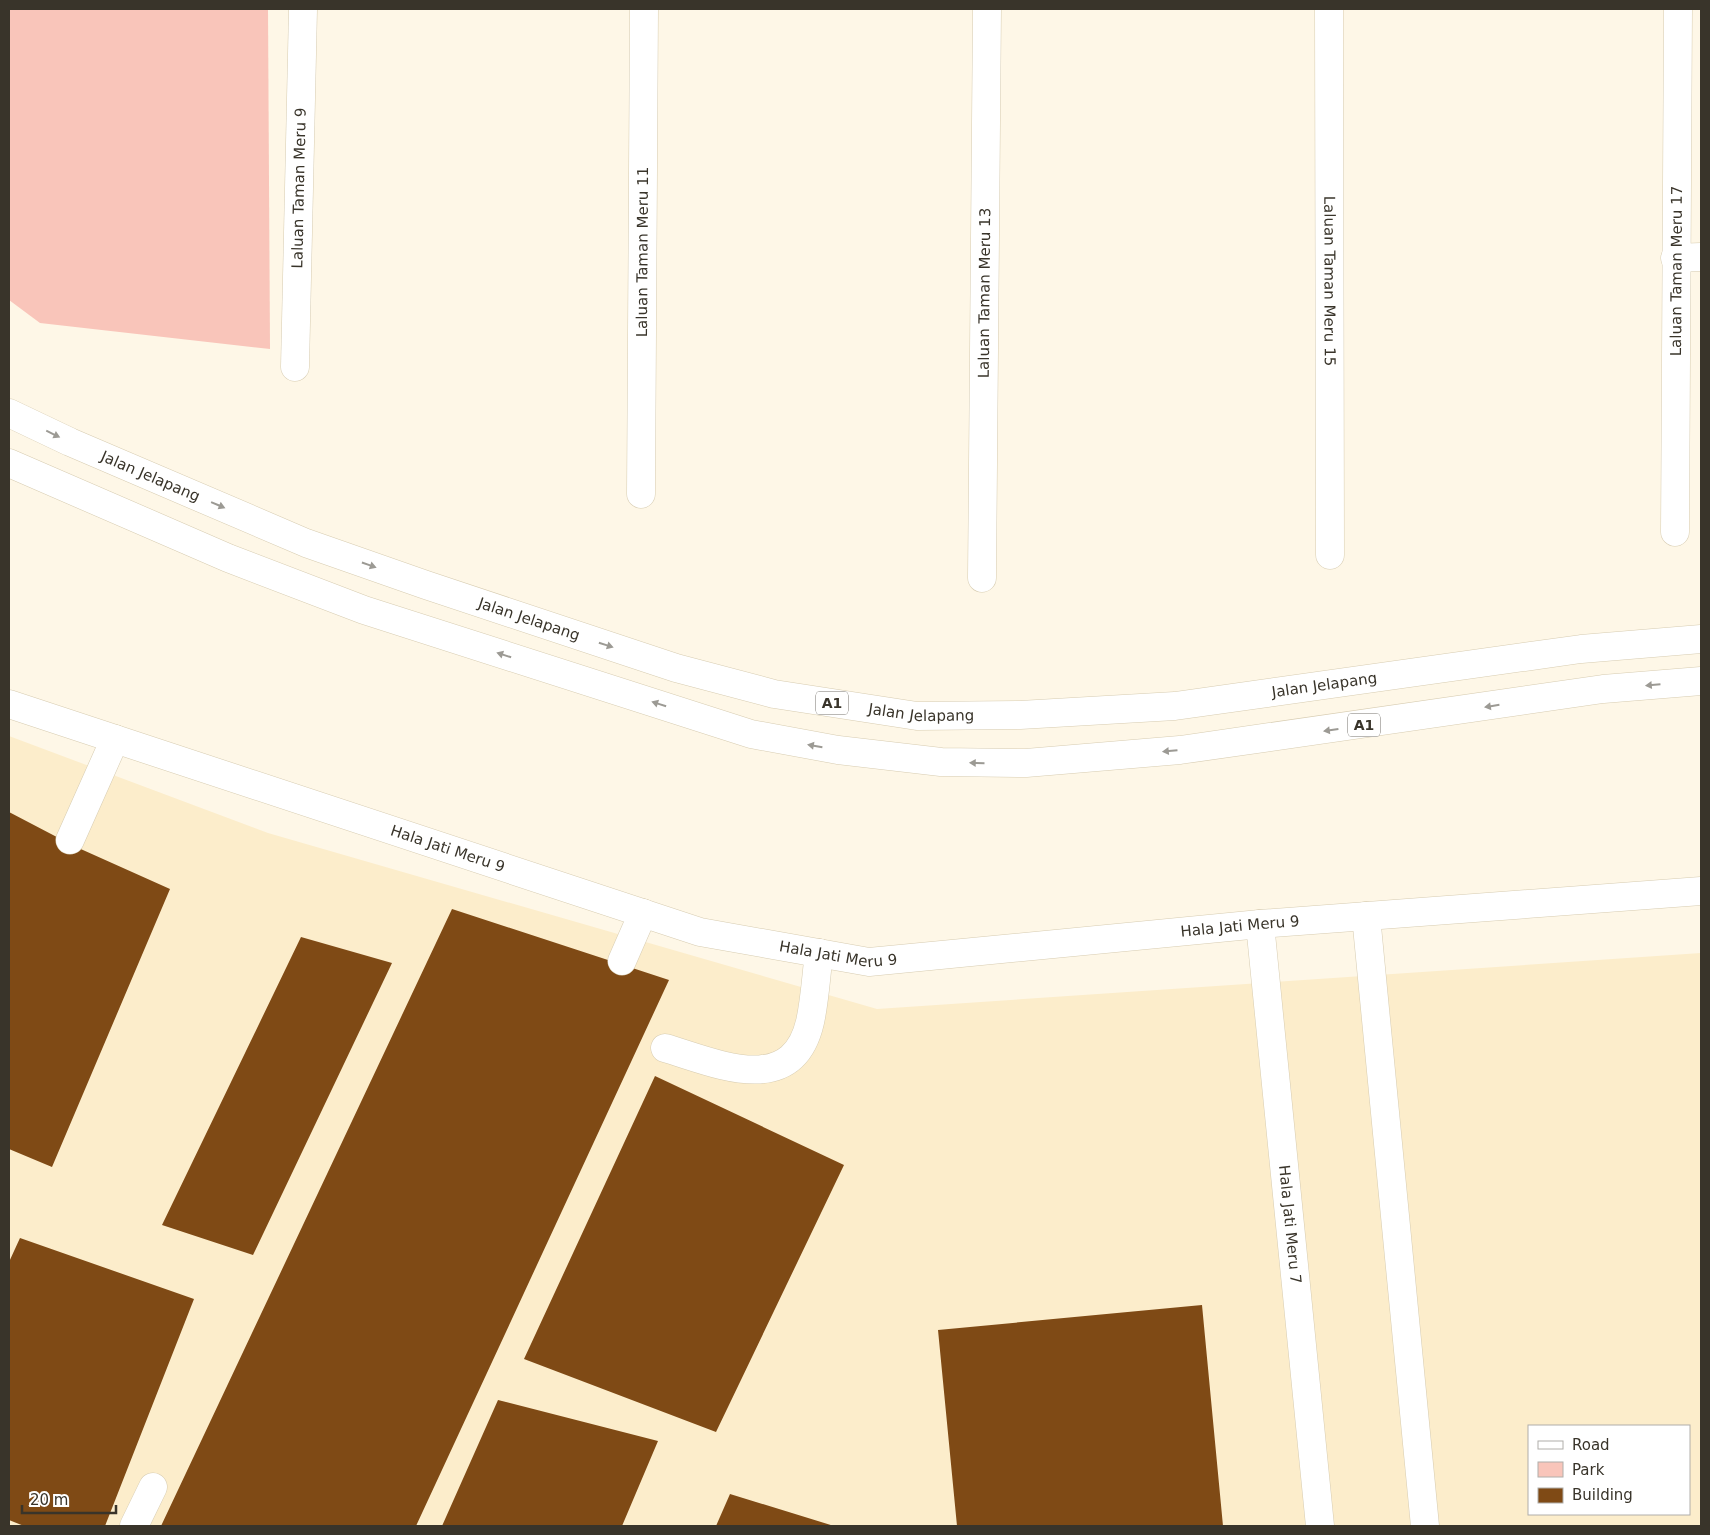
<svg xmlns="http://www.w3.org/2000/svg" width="1710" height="1535" font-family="'DejaVu Sans',sans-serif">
	<rect width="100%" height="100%" fill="#fef7e7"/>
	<path fill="#fcedcb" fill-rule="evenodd" d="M9 736 268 833 877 1009 1701 953V1526H9ZM1529 1426H1689V1514H1529Z"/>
	<path fill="#f9c5ba" d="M9 9H268L270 349 40 323 9 300Z"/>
	<path fill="#7f4a15" d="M9 812 74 846 170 889 52 1167 9 1149Z
		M452 909 669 980 416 1526H161Z
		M301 937 392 963 253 1255 162 1225Z
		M655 1076 844 1165 716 1432 524 1359Z
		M20 1238 194 1299 105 1526H24L9 1520V1262Z
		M1202 1305 1223 1526H957L938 1330Z
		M498 1400 658 1441 622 1526H442Z
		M730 1494 834 1526H716Z"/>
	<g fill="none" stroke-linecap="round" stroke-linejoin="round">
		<defs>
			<g id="minor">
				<path id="s1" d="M1329 9 1330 555"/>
				<path d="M1675 258 1701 257"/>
				<path id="s2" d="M295 367 303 9"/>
				<path id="s3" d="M641 494 644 9"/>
				<path id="s4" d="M1675 532 1678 9"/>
				<path id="s5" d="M982 578 987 9"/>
				<path id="s6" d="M9 704 700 932 869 962 1260 924 1701 891"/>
				<path d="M70 840 115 739"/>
				<path d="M1366 916 1425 1526"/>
				<path id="s7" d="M1260 924 1320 1526"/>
				<path d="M622 961 643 913"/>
				<path d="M665 1048C716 1063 792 1099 810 1022 815 1000 816 976 819 953"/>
				<path d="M134 1526 153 1487"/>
			</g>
			<g id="major">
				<path id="s8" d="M9 413 70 442 306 543 426 585 676 668 774 694 917 716 1020 715 1175 706 1581 649 1701 639"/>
				<path d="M9 463 228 558 364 610 751 734 838 750 941 762 1026 763 1180 750 1603 689 1701 681"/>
			</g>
		</defs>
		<use href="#minor" stroke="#d7ccb1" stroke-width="29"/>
		<use href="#major" stroke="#d7ccb1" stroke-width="29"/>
		<use href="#minor" stroke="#fff" stroke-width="28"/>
		<use href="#major" stroke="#fff" stroke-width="28"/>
	</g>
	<defs><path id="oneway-solid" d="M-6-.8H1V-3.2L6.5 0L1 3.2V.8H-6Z" transform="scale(1.25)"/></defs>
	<g fill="#9c9a94">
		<use href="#oneway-solid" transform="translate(53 434) rotate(26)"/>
		<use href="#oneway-solid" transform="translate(218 505) rotate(23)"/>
		<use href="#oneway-solid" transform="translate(369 565) rotate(19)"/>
		<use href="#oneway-solid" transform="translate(606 645) rotate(18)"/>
		<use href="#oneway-solid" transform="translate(504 655) rotate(-162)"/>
		<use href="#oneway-solid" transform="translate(1653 685) rotate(175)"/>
		<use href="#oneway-solid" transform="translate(659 704) rotate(-162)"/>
		<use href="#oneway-solid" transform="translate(1492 706) rotate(171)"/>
		<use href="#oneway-solid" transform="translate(1331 730) rotate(172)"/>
		<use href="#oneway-solid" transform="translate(815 746) rotate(-170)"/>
		<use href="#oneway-solid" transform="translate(1170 751) rotate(175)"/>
		<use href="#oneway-solid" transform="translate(977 763) rotate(-179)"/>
	</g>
	<g text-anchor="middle" stroke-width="5" stroke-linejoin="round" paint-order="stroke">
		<g fill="#fff" stroke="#74716a" stroke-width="1">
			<rect x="816" y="691.5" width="32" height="23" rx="4"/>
			<rect x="1348" y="713.5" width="32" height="23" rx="4"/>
		</g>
		<g font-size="14" font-weight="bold" fill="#39342a">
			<text x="832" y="708">A1</text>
			<text x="1364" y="730">A1</text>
		</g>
		<g font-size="15" fill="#39342a" stroke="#fff">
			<text dy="5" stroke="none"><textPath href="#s2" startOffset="179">Laluan Taman Meru 9</textPath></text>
			<text dy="5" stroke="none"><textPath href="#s3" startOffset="242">Laluan Taman Meru 11</textPath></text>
			<text dy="5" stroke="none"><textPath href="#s4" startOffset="261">Laluan Taman Meru 17</textPath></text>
			<text dy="5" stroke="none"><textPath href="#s1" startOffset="272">Laluan Taman Meru 15</textPath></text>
			<text dy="5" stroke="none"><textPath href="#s5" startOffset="285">Laluan Taman Meru 13</textPath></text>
			<text dy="5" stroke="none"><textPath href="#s8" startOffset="155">Jalan Jelapang</textPath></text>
			<text dy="5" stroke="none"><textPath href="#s8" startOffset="560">Jalan Jelapang</textPath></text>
			<text dy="5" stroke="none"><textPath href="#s8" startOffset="1370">Jalan Jelapang</textPath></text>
			<text dy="5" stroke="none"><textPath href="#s8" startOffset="965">Jalan Jelapang</textPath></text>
			<text dy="5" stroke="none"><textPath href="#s6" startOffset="462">Hala Jati Meru 9</textPath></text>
			<text dy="5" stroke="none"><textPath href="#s6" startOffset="1272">Hala Jati Meru 9</textPath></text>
			<text dy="5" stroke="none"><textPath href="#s6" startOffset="868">Hala Jati Meru 9</textPath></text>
			<text dy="5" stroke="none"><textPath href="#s7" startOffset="302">Hala Jati Meru 7</textPath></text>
		</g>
	</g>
	<rect width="1710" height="1535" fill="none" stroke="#39342a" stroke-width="20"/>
	<rect x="1528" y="1425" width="162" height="90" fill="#ffffff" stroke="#b0aeaa"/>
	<rect x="1538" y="1441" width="25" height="8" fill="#ffffff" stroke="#b0aeaa"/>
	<text x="1572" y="1450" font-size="15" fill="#39342a">Road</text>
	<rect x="1538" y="1462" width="25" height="15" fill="#f9c5ba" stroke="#b0aeaa"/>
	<text x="1572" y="1475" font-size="15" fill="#39342a">Park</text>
	<rect x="1538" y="1488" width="25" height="15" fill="#7f4a15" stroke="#b0aeaa"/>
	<text x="1572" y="1500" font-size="15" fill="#39342a">Building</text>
	<path d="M22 1505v8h94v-8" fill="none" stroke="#39342a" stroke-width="2.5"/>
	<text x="30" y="1505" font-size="15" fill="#39342a" stroke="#ffffff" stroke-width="4" paint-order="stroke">20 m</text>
</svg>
